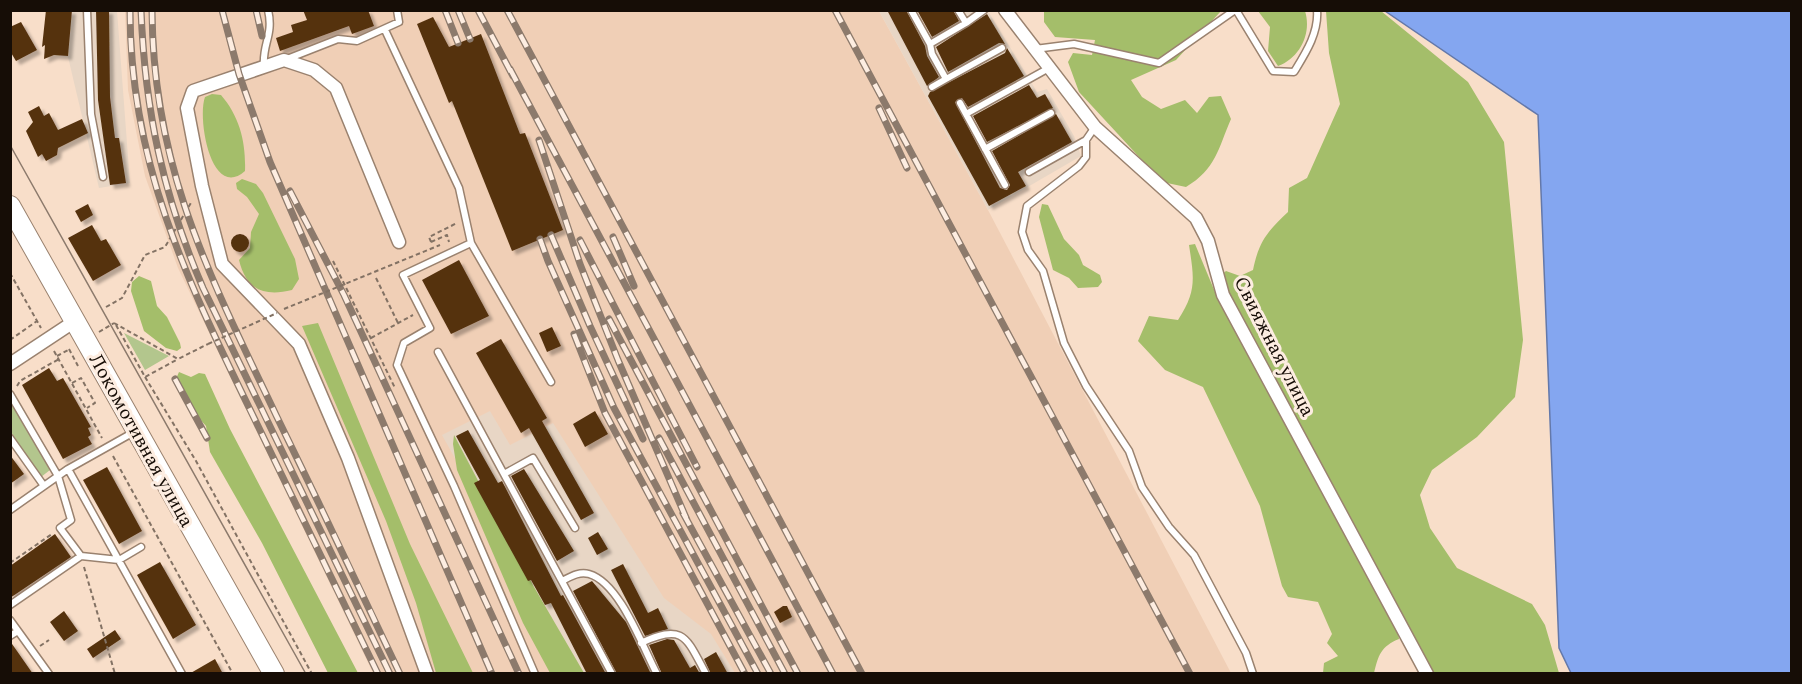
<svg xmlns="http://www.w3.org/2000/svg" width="1802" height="684" font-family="Spectral,serif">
	<defs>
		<filter id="shadow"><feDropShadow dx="4" dy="4" stdDeviation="1.5" flood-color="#0004"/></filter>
	</defs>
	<rect width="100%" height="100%" fill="#f8dec9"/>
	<path fill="#f0cfb6" d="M125 11H879L988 210 1231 673H373L178 268 145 176 128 90Z"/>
	<path fill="#e8d6c5" d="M58 11H117L130 183 99 188 68 57 54 55Z
		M879 11H988L1037 92 1047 89 1074 136 1081 156 988 210Z
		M490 411 510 445 553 423 664 598 711 634 735 673H574L442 435Z"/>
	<path fill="#b3c68d" d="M124 333 169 356 145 370Z
		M10 401 50 470 41 477 11 432Z"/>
	<path fill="#a4be6a" d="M1044 11H1221L1176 60 1131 80 1142 97 1161 109 1185 100 1197 113 1209 97 1221 96 1231 119C1218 149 1216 169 1186 187L1167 183 1141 159 1079 92 1068 62 1073 53 1092 55 1095 40 1055 37 1044 22Z
		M1258 11H1305C1312 33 1300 58 1278 66L1268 51 1270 27Z
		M1326 11H1381L1468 82 1504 142 1523 340 1515 397 1477 437 1432 470 1420 495 1430 528 1457 568 1532 604 1545 625 1559 673H1433L1336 498 1219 277 1226 271 1240 276 1253 270C1259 241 1267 232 1288 212L1289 188 1307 178 1340 104 1329 53Z
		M212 94 221 95C240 117 246 143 245 171 211 201 197 118 205 97Z
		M242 179 256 184 263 193 295 259 299 279 292 290C263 297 246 289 239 260L250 248 251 232 259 214 247 197 237 189 236 183Z
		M1042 204 1048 205 1064 239 1079 255 1083 265 1100 275 1102 282 1098 287 1078 288 1069 278 1053 270 1039 217Z
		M1195 244 1215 292 1398 631 1399 639C1381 646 1378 656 1374 673H1323L1324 663 1338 656 1327 643 1332 634 1318 602 1288 597 1282 586 1260 506 1203 387 1165 370 1138 341 1149 316 1178 320C1197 291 1194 278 1189 245Z
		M139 276 151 281 157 306 167 317 180 343 181 348 177 351 166 348 144 331 131 291 132 282Z
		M318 323 410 544 473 673H436L416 603 386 521 302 326Z
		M179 372 191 377 199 373 205 374 230 429 358 673H328L262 543 210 452 206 426 187 405 175 381Z
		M454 435 534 587 584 673H550L523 623 457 470 453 444Z"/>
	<path fill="#84a6f0" stroke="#6378aa" stroke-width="1.5" d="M1385 11H1791V673H1571L1559 648 1538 115Z"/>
	<path fill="#553211" filter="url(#shadow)" d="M46 10H72L68 56 54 55 44 59 45 45 42 47Z
		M96 10H109L110 97 115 138H119L126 183 110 185 98 100Z
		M303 10H368L374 26 352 34 349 26 280 51 276 38 293 32 291 25 307 20Z
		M887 10H906L925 46 927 56 939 77 927 86Z
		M917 10H953L959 21 932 37Z
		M987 14 1005 44 999 43 948 72 936 47Z
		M433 17 449 47 481 34 520 134 525 133 563 230 512 251 452 101 449 103 417 24Z
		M21 22 37 50 16 61 10 51V27Z
		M1007 48 1024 76 968 107 962 98 955 102 1000 188 1007 190 1010 185 992 151 1056 114 1072 142 1018 172 1026 186 989 206 928 96 930 92 1005 53Z
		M1029 85 1037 98 1045 94 1053 108 987 142 973 116Z
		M39 106 44 116 49 113 58 130 82 119 88 133 58 148 57 155 46 161 42 154 38 157 26 131 33 122 28 112Z
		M88 204 93 215 81 222 75 211Z
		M92 225 101 241 106 239 121 265 93 281 68 238Z
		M231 243a9 9 0 1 1 18 0a9 9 0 1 1-18 0Z
		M459 260 489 316 451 334 422 280Z
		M552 327 561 346 547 352 539 333Z
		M501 339 547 418 542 421 594 513 581 520 529 428 521 433 476 353Z
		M49 368 57 381 63 378 91 427 88 428 91 435 88 437 92 444 63 459 22 385Z
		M595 411 608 434 585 447 573 424Z
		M468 430 498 483 502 481 561 596 563 595 606 674H587L551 603 545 605 531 580 528 581 474 483 480 480 456 436Z
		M10 455 24 474 10 484Z
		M107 467 142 531 119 544 83 480Z
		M524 469 574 551 557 561 511 476Z
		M598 532 608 549 597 555 588 538Z
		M55 534 71 557 10 598V566Z
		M160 562 196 625 173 639 137 575Z
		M623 564 648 613 658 608 668 629 645 636 611 570Z
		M592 581 626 622 651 674H617L573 591Z
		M783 606H787L792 617 780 623 774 612Z
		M64 611 78 631 64 641 50 622Z
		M115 630 121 639 93 658 87 649Z
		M667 639 674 640 690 668 695 665 700 674H662L649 645Z
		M10 641 33 674H10Z
		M716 652 728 674H711L704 659Z
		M215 659 223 674H189Z"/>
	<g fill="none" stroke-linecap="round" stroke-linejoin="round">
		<defs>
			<path id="lane" d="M87 10 91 114 103 177
				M911 10 930 44 966 23
				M958 10 966 23 984 10
				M1236 10 1273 71 1294 72C1305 54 1319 33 1317 10
				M385 30 459 188 471 243 551 382
				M930 44 932 54 946 79 1002 48
				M1035 49 1074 44 1159 63 1235 10
				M287 59 338 39 357 41 399 22 397 10
				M264 66C262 44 274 35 268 10
				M932 87 946 79
				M960 103 966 114
				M1086 140V157L1079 166 1027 206 1022 232 1028 250 1043 271 1064 343 1086 386 1129 451 1142 487 1169 527 1194 555 1246 653 1253 674
				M985 149 1051 113
				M1029 172 1086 140 1095 127
				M1005 185 966 114 1049 68
				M471 243 403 275 430 328 404 343 397 365 454 486 535 674
				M438 352 612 674
				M10 394 58 476 71 520 60 528 81 556 10 605
				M10 438 44 486
				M68 469 182 674
				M504 474 533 458 575 528
				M10 510 68 469 134 432
				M81 556 119 560 141 547
				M562 581C570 577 579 571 589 574 620 583 642 646 657 674
				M10 620 18 631
				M10 636 18 631 49 674
				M641 643C684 623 686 637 706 674"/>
			<path id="street" d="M1005 10 1095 127 1196 218 1208 241 1223 295 1427 674
				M399 242 336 88 314 70 284 60 193 91 187 108 202 186 222 264 299 344 348 458 427 674
				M10 364 75 321"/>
			<path id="primary" d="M10 206 274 674"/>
		</defs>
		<use href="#lane" stroke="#9a826f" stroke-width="9"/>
		<use href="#street" stroke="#9a826f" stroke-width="15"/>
		<use href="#primary" stroke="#9a826f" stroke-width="22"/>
		<path stroke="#837264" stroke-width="2" stroke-dasharray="4.5 3" stroke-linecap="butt" d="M431 242 429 237 457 223
			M431 242 447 235 449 242
			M333 261 395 388
			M10 273 41 328
			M376 278 398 323
			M106 307 122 298 145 255 165 247 192 201
			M114 323 178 359 208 344
			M116 325 145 377 178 359
			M99 332 114 323
			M371 338 413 315
			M10 340 37 321
			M69 349 78 366
			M54 351 102 438
			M57 356 68 350
			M145 377 196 461 312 674
			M72 383 81 378 95 403 87 408
			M17 386 20 381 59 359
			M113 456 233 674
			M10 563 52 534
			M84 567 115 674
			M40 646 49 640"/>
		<use href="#lane" stroke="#fff" stroke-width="6"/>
		<use href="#street" stroke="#fff" stroke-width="12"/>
		<use href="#primary" stroke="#fff" stroke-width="20"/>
		<path stroke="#8c7a6c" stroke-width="1.5" d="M10 145 306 674"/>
		<defs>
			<path id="rail" d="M130 10C130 168 190 286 257 424 297 507 337 590 378 674
				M141 10C145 112 163 195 203 288L390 674
				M152 10C153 170 210 276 276 415 318 501 359 587 400 674
				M222 10 239 74 270 162 492 674
				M256 10 262 36
				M445 10 458 43
				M458 10 470 39
				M478 10 513 76
				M507 10 862 674
				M835 10 1190 674
				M510 69 833 674
				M879 108 907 168
				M539 140 580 264 618 360 687 520
				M290 191 344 295 519 674
				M551 235 590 326 643 439
				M613 237 634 286
				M540 239 548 261 614 408 758 674
				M580 240 697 467
				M609 319 798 674
				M574 334 605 413 745 674
				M175 379 207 438
				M659 438 785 674
				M683 513 771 674"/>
		</defs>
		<use href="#rail" stroke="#8c7a6c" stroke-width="7"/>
		<use href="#rail" stroke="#fdede1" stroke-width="4.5" stroke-dasharray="14" stroke-linecap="butt"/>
		<path stroke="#837264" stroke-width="2" stroke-dasharray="4.5 3" stroke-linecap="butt" d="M284 309 440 245
			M208 344 277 313"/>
	</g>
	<g text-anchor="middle" stroke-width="6" stroke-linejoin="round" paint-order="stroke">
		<g font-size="20" fill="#160d06" stroke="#fdede1">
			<text transform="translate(1275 346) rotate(63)" y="7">Свияжная улица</text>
			<text transform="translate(142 440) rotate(61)" y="7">Локомотивная улица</text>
		</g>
	</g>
	<rect width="1802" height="684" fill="none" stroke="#160d06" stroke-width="24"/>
</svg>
